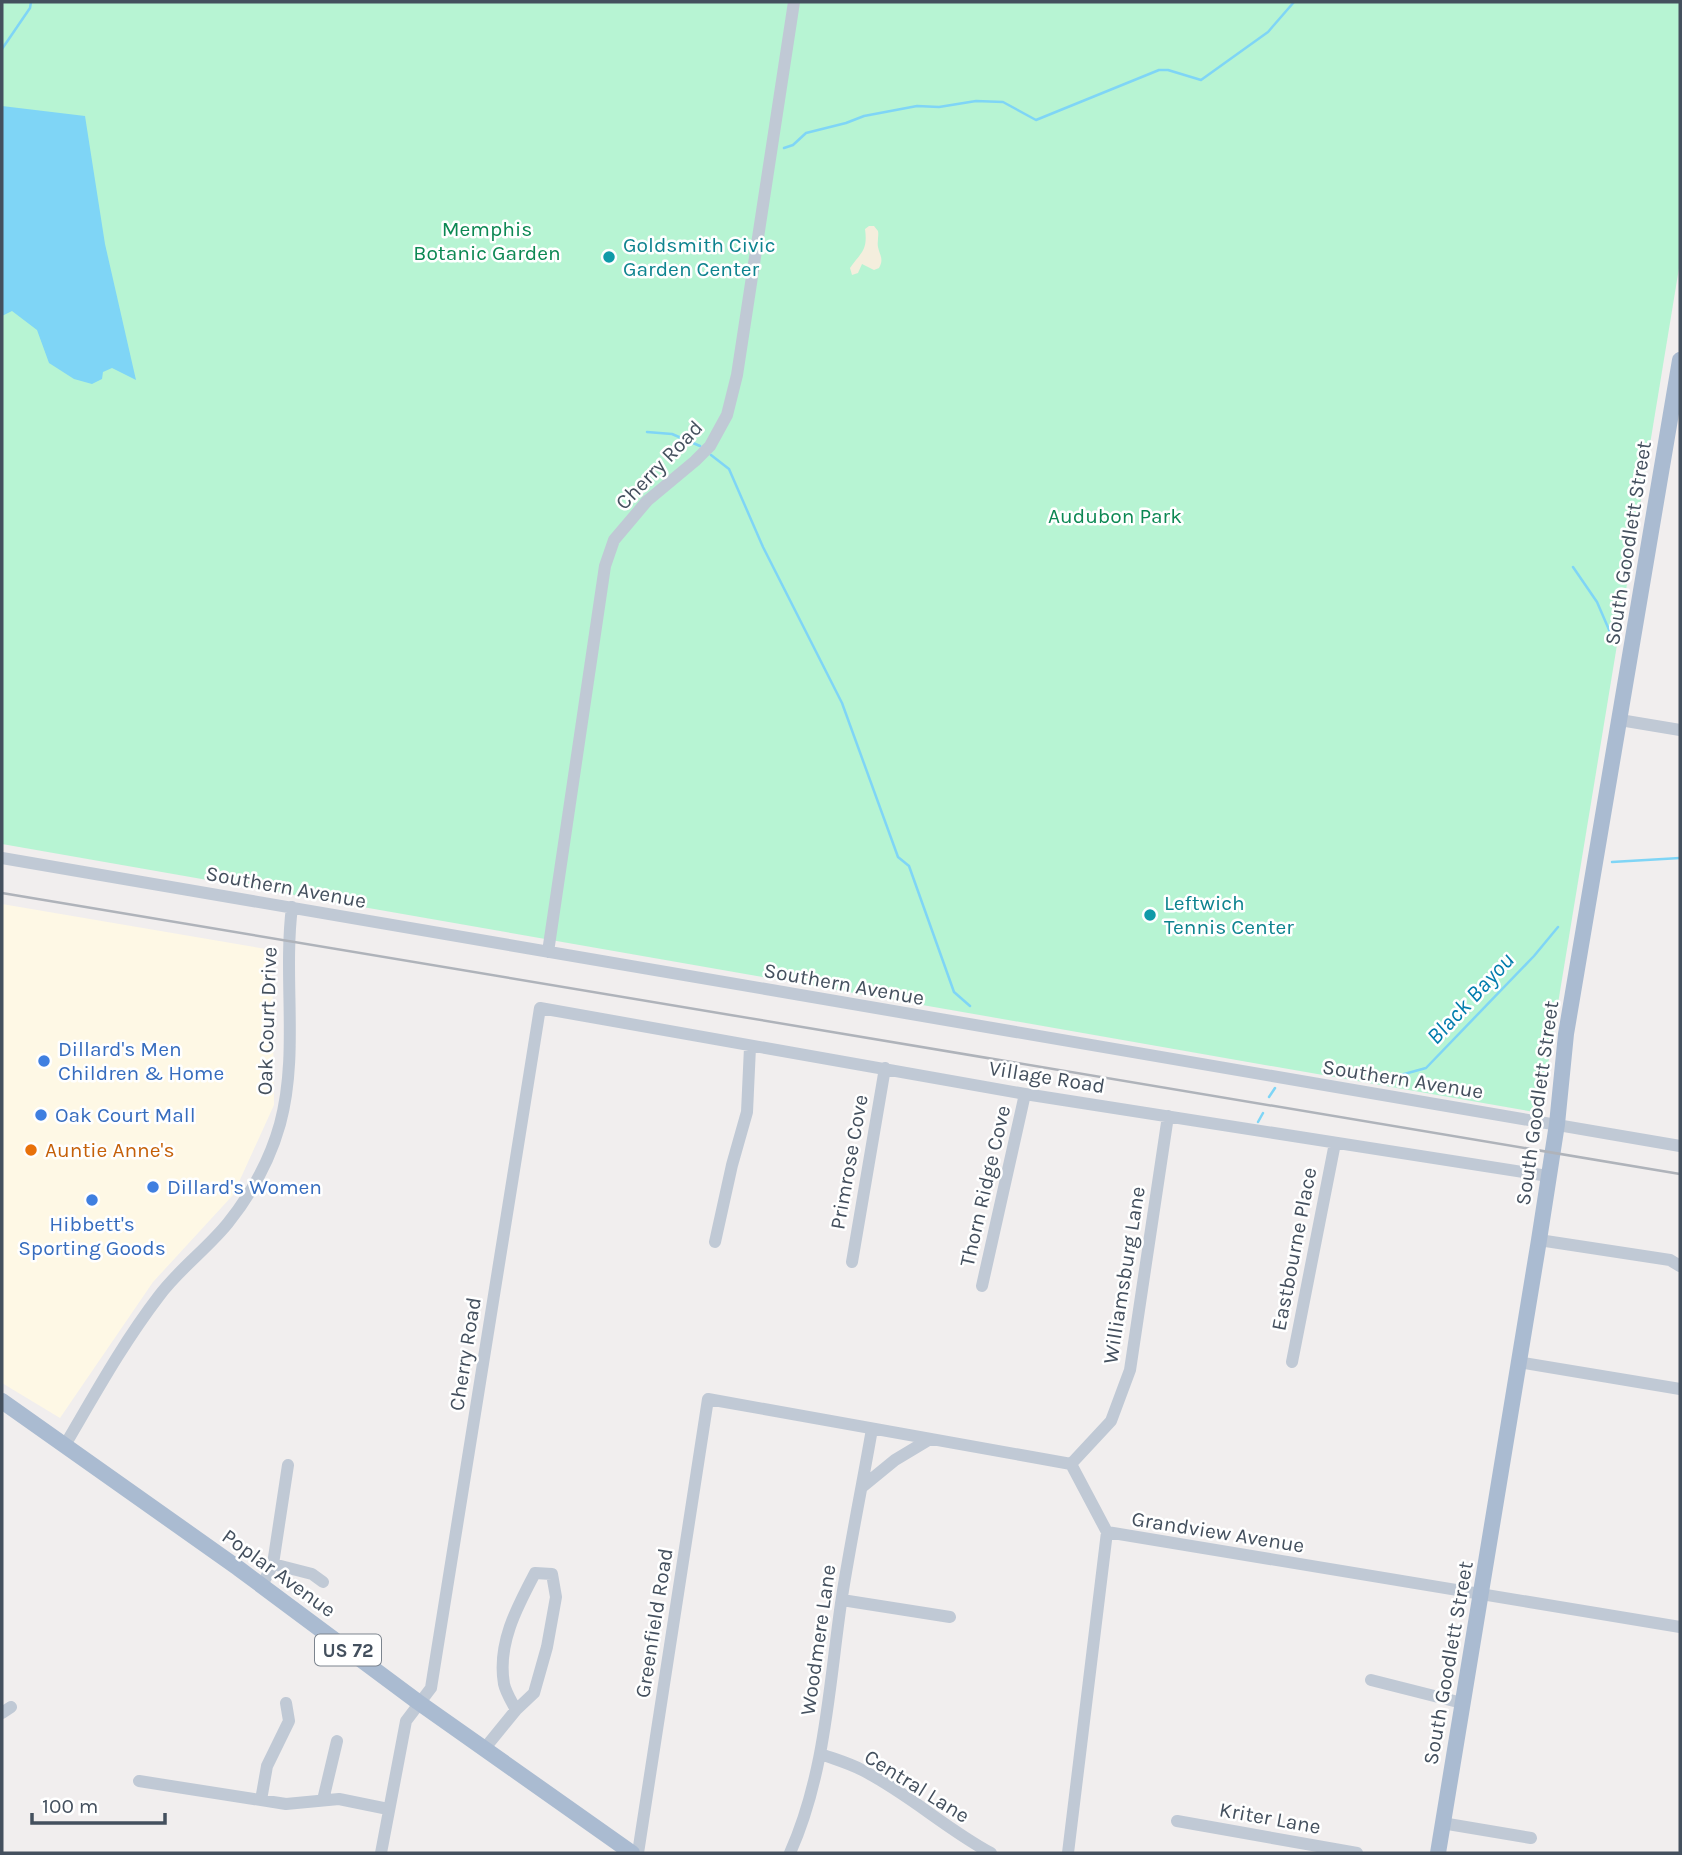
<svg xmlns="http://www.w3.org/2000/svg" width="1682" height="1855" font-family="Karla,sans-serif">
	<rect width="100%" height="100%" fill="#f1eeee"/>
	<path fill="#fef8e5" d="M2 904 272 950 274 1105 233 1195 153 1282 60 1418 2 1383Z"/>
	<path fill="#b7f4d3" d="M2 2H1680V262L1540 1113 2 844Z"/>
	<path fill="#f4eedd" d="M869 226H874L878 231C879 236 877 242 878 247 880 256 884 259 879 268L874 270 862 264 858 273 852 275 850 268C861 252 868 251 865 229Z"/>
	<path fill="#7fd5f6" d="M2 106 85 116 105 244 136 380 112 368 103 372 102 379 92 384 74 379 49 363 37 330 12 311 2 316Z"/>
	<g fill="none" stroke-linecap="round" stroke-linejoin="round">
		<path stroke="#7fd5f6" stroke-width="2.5" d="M2 49 30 8 31 2
			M784 148 793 145 806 133 846 123 864 116 917 106 939 107 976 101 1003 102 1036 120 1159 70H1168L1201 80 1268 32 1294 2
			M647 432 672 434 700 446
			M711 455 729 469 763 547 842 703 898 857 909 866 954 992 970 1006
			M1573 567 1597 602 1613 639
			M1612 862 1680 858
			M1397 1076 1426 1068 1534 956 1558 927
			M1269 1097 1275 1088
			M1258 1122 1263 1113"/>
		<path stroke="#c0c9d5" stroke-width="12" d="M1620 720 1680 730
			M2 858 1680 1146
			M548 952 605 566 614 540 647 501 695 461 710 446 727 415 737 375 794 2
			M1539 1240 1670 1260 1680 1266
			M715 1242 732 1165 747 1112 750 1047
			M852 1262 885 1068
			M982 1286 1025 1094
			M1292 1362 1335 1143
			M1518 1362 1680 1389
			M65 1445C95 1394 123 1343 159 1296 179 1269 207 1249 228 1223 251 1194 270 1160 280 1124 299 1054 283 979 292 907
			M1071 1464 1111 1421 1130 1370 1168 1116
			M862 1487 895 1460 930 1439
			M273 1564 312 1574 323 1582
			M535 1573 552 1574 556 1597 547 1647 534 1693 516 1710C512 1702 506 1693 504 1684 497 1644 517 1607 535 1573Z
			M262 1585 273 1564 288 1465
			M842 1600 950 1617
			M1371 1680 1462 1703
			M2 1713 11 1707
			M485 1748 516 1710
			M821 1754C834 1759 849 1763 862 1770 908 1793 946 1829 991 1853
			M139 1781 286 1804 339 1799 388 1809
			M261 1800 267 1766 289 1721 286 1703
			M323 1800 337 1741
			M1177 1821 1357 1853
			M1442 1823 1531 1838
			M381 1853 406 1721 431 1688 540 1008 1025 1094 1548 1176
			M638 1853 708 1399 1071 1464 1107 1532 1680 1627
			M790 1853C825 1775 829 1687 841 1603 850 1544 862 1487 872 1429
			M1068 1853 1107 1532"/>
		<path stroke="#aabbd1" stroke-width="16" d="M2 1401 238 1568 418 1702 632 1853
			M1438 1853 1539 1240 1557 1124 1566 1034 1680 360"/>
		<path stroke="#afb3ba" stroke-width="2.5" d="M2 893 1680 1174"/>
	</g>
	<g fill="#0f9aa8" stroke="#fff" stroke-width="2.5">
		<circle cx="609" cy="257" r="7"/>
		<circle cx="1150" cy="915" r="7"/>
	</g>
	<g fill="#3f7fe0" stroke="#fff" stroke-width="2.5">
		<circle cx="44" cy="1061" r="7"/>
		<circle cx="41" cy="1115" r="7"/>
		<circle cx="153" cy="1187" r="7"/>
		<circle cx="92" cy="1200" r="7"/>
	</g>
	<circle fill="#e8710a" stroke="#fff" stroke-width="2.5" cx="31" cy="1150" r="7"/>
	<g text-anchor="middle" stroke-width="5" stroke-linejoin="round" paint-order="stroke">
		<rect fill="#fff" stroke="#7c848e" stroke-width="2" x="315" y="1634.5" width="66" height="31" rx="5"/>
		<g font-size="19" font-weight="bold" fill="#44505e">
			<text x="348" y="1657">US 72</text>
		</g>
		<g font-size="21" fill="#0c8853" stroke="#fff">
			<text x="487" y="236">Memphis<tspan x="487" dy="24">Botanic Garden</tspan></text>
			<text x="1115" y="523">Audubon Park</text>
		</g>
		<g font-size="21" fill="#0d838f" stroke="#fff" text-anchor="start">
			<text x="623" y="252">Goldsmith Civic<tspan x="623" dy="24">Garden Center</tspan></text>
			<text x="1164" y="910">Leftwich<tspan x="1164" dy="24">Tennis Center</tspan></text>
		</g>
		<g font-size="21" fill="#44505e" stroke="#fff">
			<text transform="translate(659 465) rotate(-46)" y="7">Cherry Road</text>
			<text transform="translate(1628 543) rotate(-81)" y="7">South Goodlett Street</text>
			<text transform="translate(286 887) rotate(10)" y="7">Southern Avenue</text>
			<text transform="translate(844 984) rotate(10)" y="7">Southern Avenue</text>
			<text transform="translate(267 1021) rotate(-88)" y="7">Oak Court Drive</text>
			<text transform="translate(1047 1077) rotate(9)" y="7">Village Road</text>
			<text transform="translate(1403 1079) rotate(9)" y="7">Southern Avenue</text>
			<text transform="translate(1537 1103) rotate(-82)" y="7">South Goodlett Street</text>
			<text transform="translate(849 1162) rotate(-80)" y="7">Primrose Cove</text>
			<text transform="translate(985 1186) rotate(-77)" y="7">Thorn Ridge Cove</text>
			<text transform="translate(1294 1249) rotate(-79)" y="7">Eastbourne Place</text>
			<text transform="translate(1124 1275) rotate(-81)" y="7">Williamsburg Lane</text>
			<text transform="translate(465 1354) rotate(-81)" y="7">Cherry Road</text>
			<text transform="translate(1218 1532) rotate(9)" y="7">Grandview Avenue</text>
			<text transform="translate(279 1573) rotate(36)" y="7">Poplar Avenue</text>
			<text transform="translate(654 1623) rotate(-81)" y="7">Greenfield Road</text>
			<text transform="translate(818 1640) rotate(-82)" y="7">Woodmere Lane</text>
			<text transform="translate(1448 1663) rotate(-80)" y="7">South Goodlett Street</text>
			<text transform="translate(917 1786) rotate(32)" y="7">Central Lane</text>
			<text transform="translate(1270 1818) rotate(10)" y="7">Kriter Lane</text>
		</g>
		<g font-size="21" fill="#366cbe" stroke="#fff" text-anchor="start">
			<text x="58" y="1056">Dillard's Men<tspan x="58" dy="24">Children &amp; Home</tspan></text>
			<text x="55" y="1122">Oak Court Mall</text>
			<text x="167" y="1194">Dillard's Women</text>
			<text x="92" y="1231" text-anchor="middle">Hibbett's<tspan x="92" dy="24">Sporting Goods</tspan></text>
		</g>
		<g font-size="21" fill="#c56008" stroke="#fff" text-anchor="start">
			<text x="45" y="1157">Auntie Anne's</text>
		</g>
		<g font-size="23" font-style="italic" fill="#017cad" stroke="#fff">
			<text transform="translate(1470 998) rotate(-47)" y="8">Black Bayou</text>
		</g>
	</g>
	<rect width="1682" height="1855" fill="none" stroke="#44505e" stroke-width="7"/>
	<path d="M32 1813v10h133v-10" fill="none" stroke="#44505e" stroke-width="3.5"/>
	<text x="42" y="1813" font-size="21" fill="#44505e" stroke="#ffffff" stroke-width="5" paint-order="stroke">100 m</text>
</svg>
